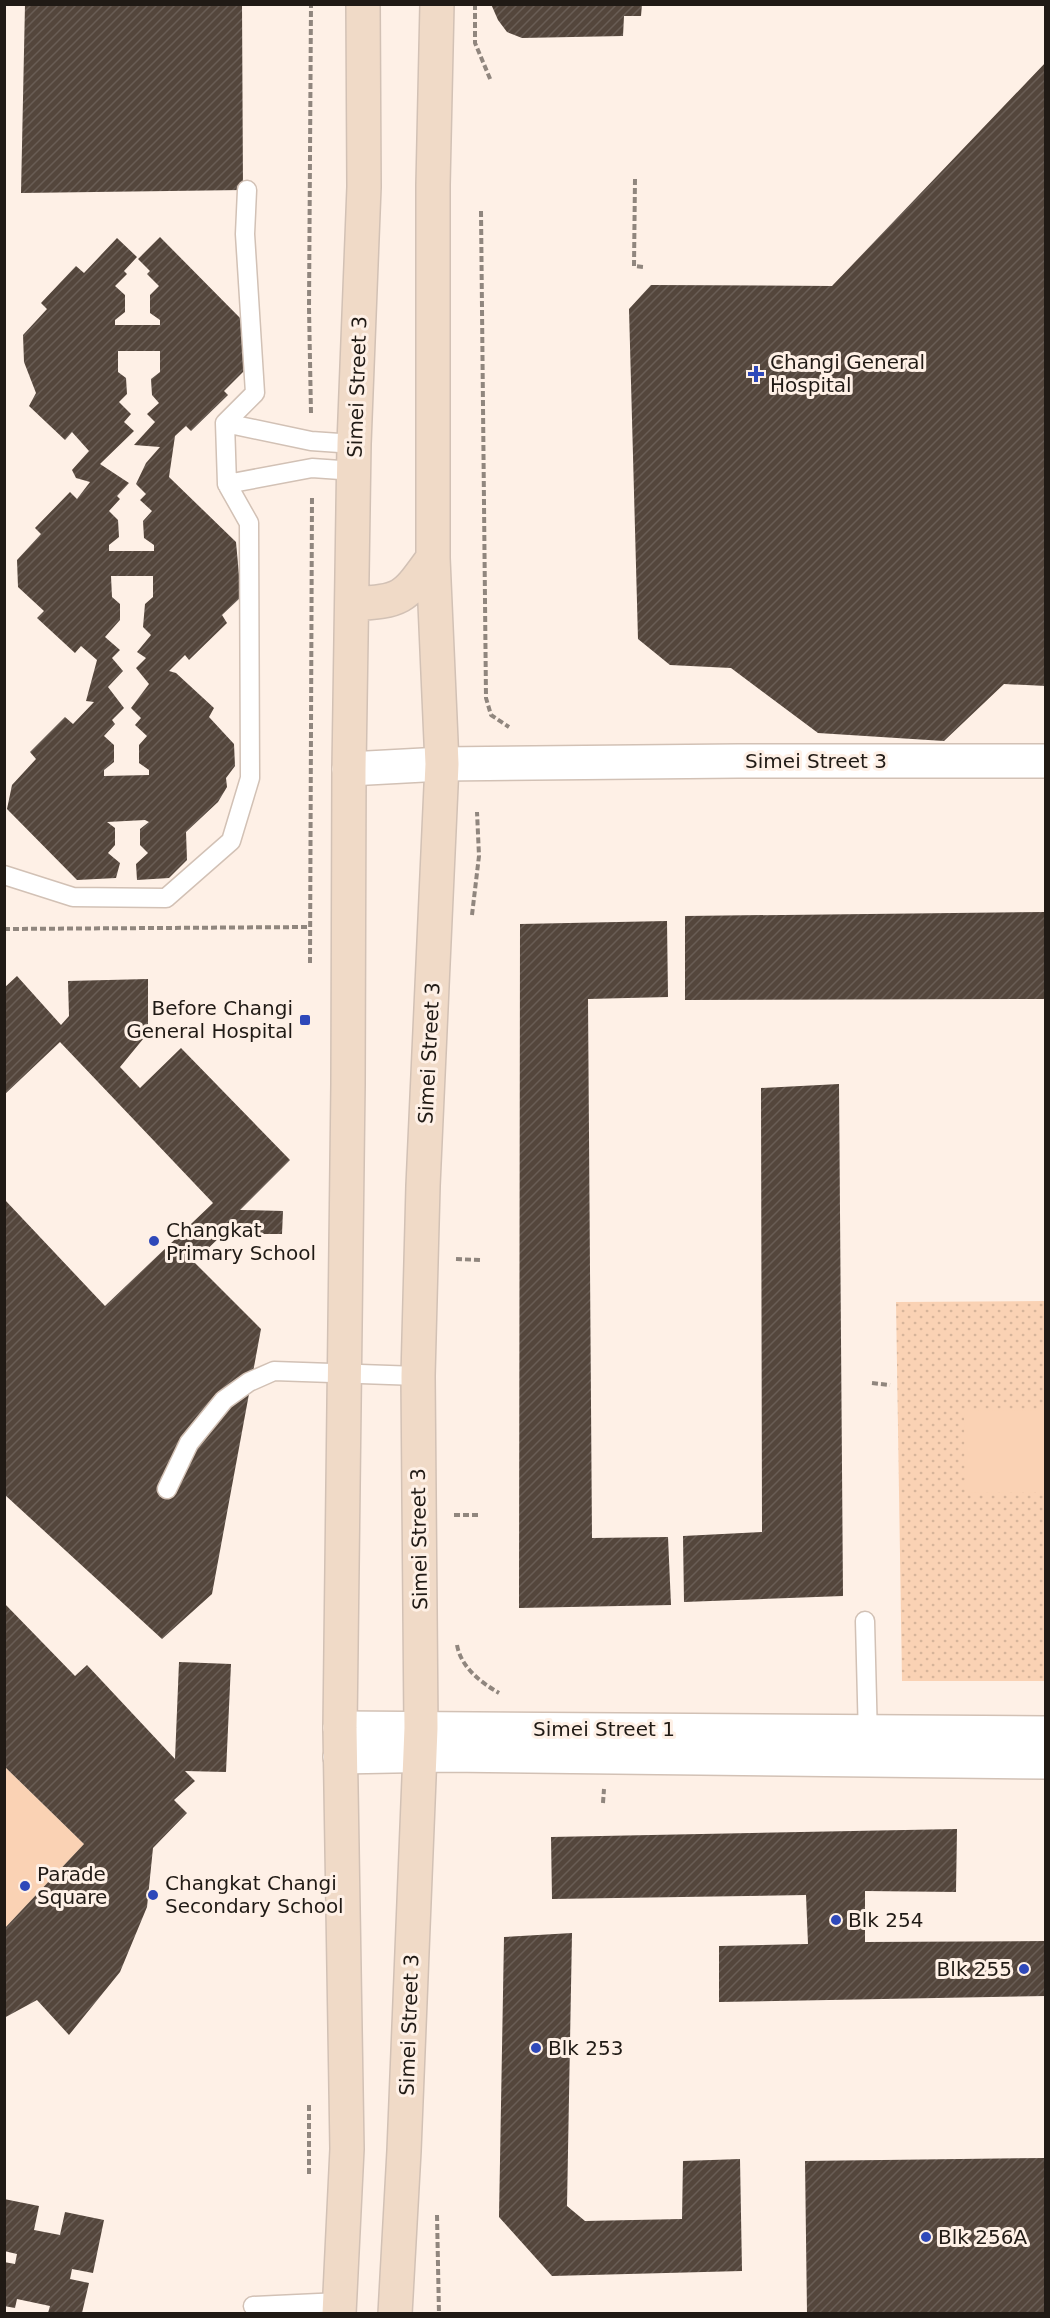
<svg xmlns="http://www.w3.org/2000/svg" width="1050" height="2318" font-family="'DejaVu Sans',sans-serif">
	<defs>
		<pattern id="grass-dots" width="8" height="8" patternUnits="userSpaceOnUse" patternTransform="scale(1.5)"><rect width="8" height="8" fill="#fad2b4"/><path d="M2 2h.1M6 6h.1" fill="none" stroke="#d6b49a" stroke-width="1.8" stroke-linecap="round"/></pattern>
		<pattern id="building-hatch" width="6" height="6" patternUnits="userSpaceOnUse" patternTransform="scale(1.5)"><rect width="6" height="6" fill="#54463c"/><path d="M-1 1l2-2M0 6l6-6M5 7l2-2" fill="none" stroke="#695d55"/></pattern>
	</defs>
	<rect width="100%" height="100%" fill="#fef0e6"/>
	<path fill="url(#grass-dots)" d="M1045 1301V1681H902L896 1302Z"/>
	<path fill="#fad2b4" d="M964 1410 1045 1411V1492L965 1493Z
		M4 1766 84 1844 4 1929Z"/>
	<path fill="url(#building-hatch)" fill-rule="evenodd" d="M25 4H242L243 190 21 193Z
		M491 4H642L641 16H624L623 36 522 38 507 32 498 20Z
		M1046 62V686L1004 684 944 741 818 733 731 668 670 665 638 639 629 309 651 285 832 286Z
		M160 237 245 323 243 327V366L245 370 224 391 228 395 191 431 186 426 175 436 169 477 236 542 241 597 222 615 227 623 189 660 185 655 169 671 176 673 214 708 209 717 234 744 235 766 226 778 227 787 218 802 186 832 187 860 169 878 137 880 136 864 148 853 140 845V829L149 822 145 820 107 822 115 828V845L108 853 120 863 116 878 77 880 7 809 12 785 36 759 30 752 65 717 73 724 94 702 86 701 97 660 81 646 75 653 37 618 44 611 18 587 17 560 41 534 35 528 70 492 77 499 90 482 76 478 72 470 89 451 72 432 65 440 29 406 36 393 24 362 23 335 47 309 41 303 76 266 84 273 117 238 137 257 124 271 127 274 115 286 125 295V312L115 320V325H160V320L150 313V295L159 286 147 274 150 271 138 259ZM118 351H160V372L151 379 152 395 159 403 147 414 155 422 134 445 160 447 146 463 136 484 146 494 140 500 152 511 143 521 144 538 154 545V551H109V545L119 537 118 520 109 511 120 499 117 496 129 483 100 464 134 431 124 422 131 414 119 402 127 394 126 378 118 372ZM111 576H153V597L145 604 143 627 151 635 137 652 146 658 136 668 149 684 131 708 141 718 135 725 147 736 139 745V763L149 770V775L104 776V770L114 762V745L104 736 115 724 112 720 124 708 108 687 123 671 112 658 120 650 105 637 120 620V604L112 597Z
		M1046 912V999L685 1000V916Z
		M667 921 668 997 588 999 592 1538 668 1537 671 1605 519 1608 520 924Z
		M17 976 61 1025 69 1016 68 981 148 979V1033L120 1067 140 1088 181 1048 290 1160 240 1210 283 1211 282 1234H223L194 1262 261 1329 212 1594 162 1639 5 1495V1200L105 1306 213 1203 60 1042 4 1095V988Z
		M839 1084 843 1596 684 1602 683 1536 762 1532 761 1088Z
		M4 1603 75 1676 87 1665 175 1759 179 1662 231 1664 226 1772 185 1771 195 1781 174 1800 187 1813 153 1848 147 1907 120 1972 69 2035 37 2000 4 2018V1929L84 1844 4 1766Z
		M957 1829 956 1892 865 1891V1942L1046 1941V1996L719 2002V1946L808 1944 806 1895 552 1899 551 1837Z
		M572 1933 567 2206 585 2221 682 2219 683 2161 740 2159 742 2271 552 2276 499 2217 504 1937Z
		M1046 2158V2313H807L805 2161Z
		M4 2199 39 2206 34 2230 60 2235 65 2212 104 2220 93 2273 72 2269 70 2279 89 2283 82 2313H48L50 2306 17 2299 15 2308 4 2306V2262L15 2264 17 2254 4 2251Z"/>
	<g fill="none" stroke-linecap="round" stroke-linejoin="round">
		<defs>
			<path id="lane" d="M225 423 311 441 354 444
				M227 484 312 468 355 471
				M4 875 73 897 166 898 231 841 250 778 249 523 227 484 225 423 255 393 245 234 247 190
				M167 1489 189 1443 224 1400 249 1382 274 1371 418 1376
				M865 1621 868 1739
				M253 2306 340 2302"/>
			<path id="street" d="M349 769 442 764 738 761H1046
				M340 1728 1046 1733
				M340 1757 446 1755 1046 1762"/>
			<path id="secondary" d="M353 604C404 601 404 598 433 558
				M339 2314 347 2149 340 1728 348 1084 349 769 354 444 364 187 363 4
				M395 2314 404 2151 421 1728 418 1376 423 1186 442 764 433 558V185L437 4"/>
		</defs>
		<use href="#lane" stroke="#d2c1b5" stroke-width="21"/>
		<use href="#street" stroke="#d2c1b5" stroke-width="36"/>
		<use href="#secondary" stroke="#d2c1b5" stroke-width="36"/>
		<path stroke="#90867e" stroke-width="4" stroke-dasharray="6 3" stroke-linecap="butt" d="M475 4V43L491 81
			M635 179 634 266 644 267
			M481 211 486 698 491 715 509 727
			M311 413 309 308 311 4
			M472 915 479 856 477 812
			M4 929 310 927
			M310 963 312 495
			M456 1259 480 1260
			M872 1383 890 1385
			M454 1515H478
			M457 1645C461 1667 480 1682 499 1693
			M603 1803 604 1789
			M309 2174V2104
			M437 2215 439 2314"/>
		<use href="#lane" stroke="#fff" stroke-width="18"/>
		<use href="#street" stroke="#fff" stroke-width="33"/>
		<use href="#secondary" stroke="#f0dac7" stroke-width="33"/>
	</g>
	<g fill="#2e48b9" stroke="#fef0e6" stroke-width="2">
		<path d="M753 365h6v6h6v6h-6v6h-6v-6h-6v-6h6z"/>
		<rect x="299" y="1014" width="12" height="12" rx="3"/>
		<circle cx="154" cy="1241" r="6"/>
		<circle cx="25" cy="1886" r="6"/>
		<circle cx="153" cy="1895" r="6"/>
		<circle cx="836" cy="1920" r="6"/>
		<circle cx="1024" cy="1969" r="6"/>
		<circle cx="536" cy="2048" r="6"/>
		<circle cx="926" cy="2237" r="6"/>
	</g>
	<g text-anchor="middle" stroke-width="6" stroke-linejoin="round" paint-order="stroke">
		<g font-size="20" fill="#201a15" stroke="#fef0e6" text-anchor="start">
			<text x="770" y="369">Changi General<tspan x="770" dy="23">Hospital</tspan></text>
			<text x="293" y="1015" text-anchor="end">Before Changi<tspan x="293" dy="23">General Hospital</tspan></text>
			<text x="166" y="1237">Changkat<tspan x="166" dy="23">Primary School</tspan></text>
			<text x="37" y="1881">Parade<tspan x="37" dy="23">Square</tspan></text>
			<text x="165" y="1890">Changkat Changi<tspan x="165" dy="23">Secondary School</tspan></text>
			<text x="848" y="1927">Blk 254</text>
			<text x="1012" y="1976" text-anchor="end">Blk 255</text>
			<text x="548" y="2055">Blk 253</text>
			<text x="938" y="2244">Blk 256A</text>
		</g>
		<g font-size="20" fill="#201a15" stroke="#fef0e6">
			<text transform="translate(357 387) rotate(-88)" y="7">Simei Street 3</text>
			<text x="816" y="768">Simei Street 3</text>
			<text transform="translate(429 1053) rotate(-87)" y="7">Simei Street 3</text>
			<text transform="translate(419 1539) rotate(-91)" y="7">Simei Street 3</text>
			<text x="604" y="1736">Simei Street 1</text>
			<text transform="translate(409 2025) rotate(-88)" y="7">Simei Street 3</text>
		</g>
	</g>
	<rect width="1050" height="2318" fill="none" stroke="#201a15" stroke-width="12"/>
</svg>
